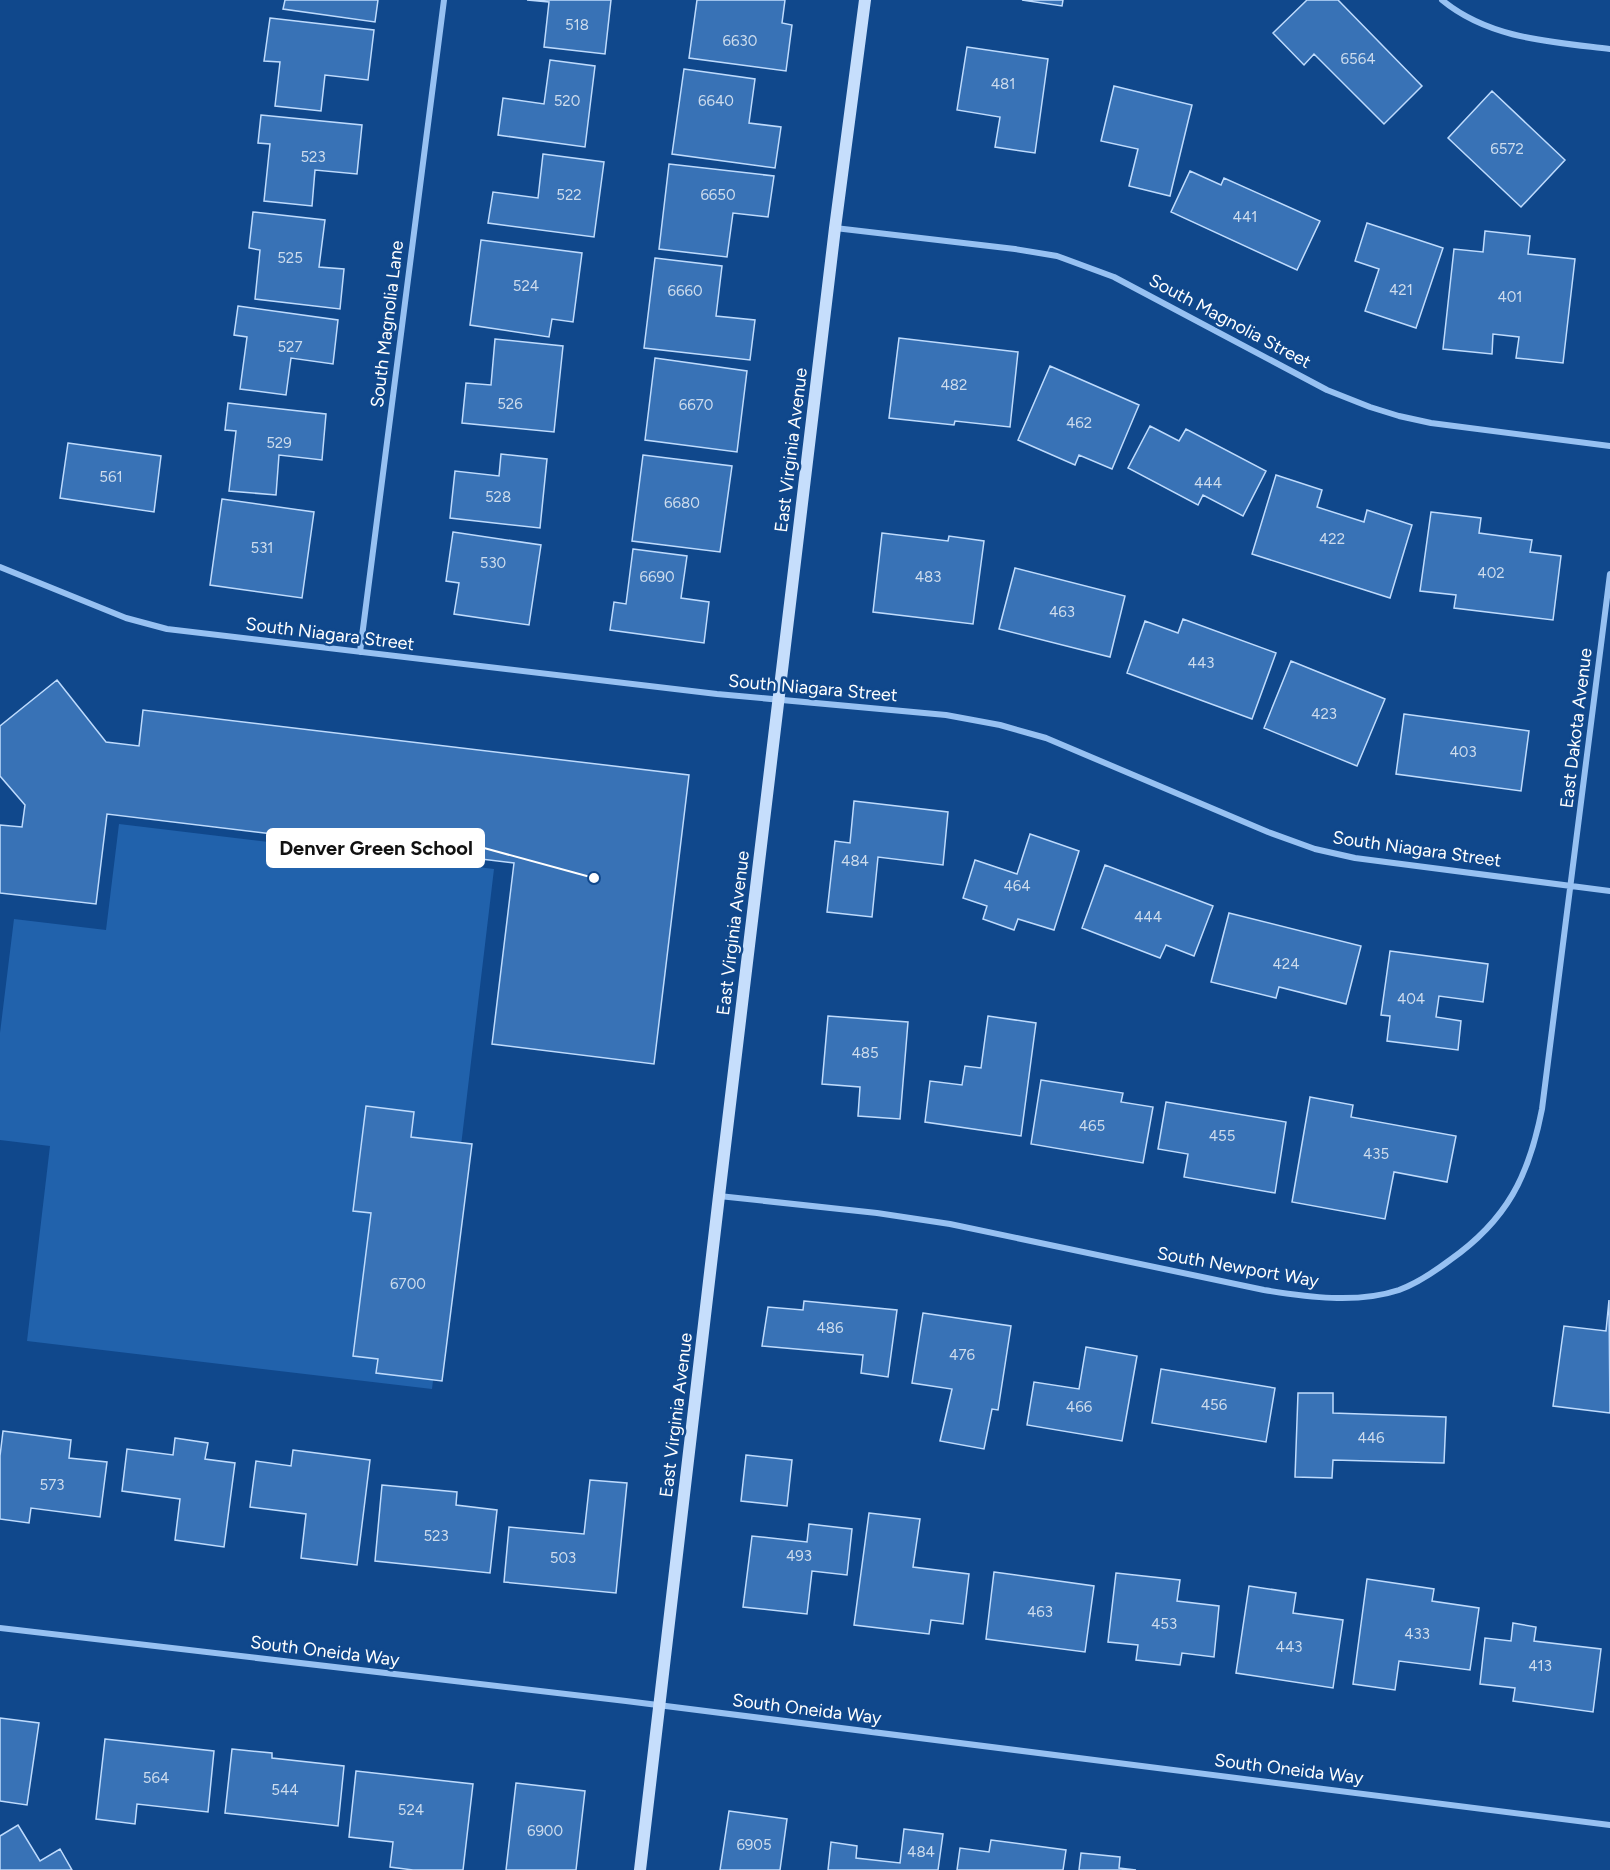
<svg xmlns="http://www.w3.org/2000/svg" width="1610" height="1870" font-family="Figtree,sans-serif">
	<rect width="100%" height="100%" fill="#10488c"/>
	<path fill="#2162ac" d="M119 824 494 869 432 1389 27 1341 50 1146 0 1140V1033L14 919 106 930Z"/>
	<path fill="#3872b6" stroke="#bedbfd" stroke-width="1.5" d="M285 0H378L375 22 283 9Z
		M527 0H611L605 54 544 47 549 2Z
		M697 0H785L782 23 792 25 786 71 689 58Z
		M1022 0H1063L1062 6Z
		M1307 0H1338L1422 86 1384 124 1314 54 1304 65 1273 33Z
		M270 18 374 30 368 80 325 75 321 111 275 106 280 62 264 61Z
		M967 47 1048 59 1035 153 995 147 1000 117 957 110Z
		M550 60 595 66 585 147 498 135 503 98 544 104Z
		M684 69 755 79 749 123 781 127 775 168 672 154Z
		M1114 86 1192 105 1170 196 1129 186 1138 149 1101 141Z
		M1492 91 1565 160 1521 207 1448 138Z
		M261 115 362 125 357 174 315 170 312 206 264 201 270 144 258 143Z
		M543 154 604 162 594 237 488 223 493 192 538 198Z
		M669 164 774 176 768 217 733 213 727 257 659 249Z
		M1190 171 1221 185 1224 178 1320 221 1297 270 1171 212Z
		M253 212 325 220 319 267 344 269 340 309 255 299 260 250 249 248Z
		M1367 223 1443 248 1416 328 1365 311 1379 269 1355 261Z
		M1485 231 1530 236 1528 254 1575 259 1563 363 1516 358 1519 337 1493 334 1492 354 1443 349 1454 249 1483 252Z
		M481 240 582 253 573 322 552 319 549 337 470 325Z
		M655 258 722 266 716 316 755 320 750 360 644 348Z
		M238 306 338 320 333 364 291 358 286 395 240 389 247 337 234 335Z
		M899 338 1018 352 1010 427 955 421 954 425 889 418Z
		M495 339 563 346 554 432 462 423 466 383 491 385Z
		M655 358 747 371 737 452 645 440Z
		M1050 366 1139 405 1112 469 1079 455 1075 465 1018 440Z
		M228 403 326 414 322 460 279 455 276 495 229 491 236 431 225 430Z
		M1150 426 1179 441 1186 429 1266 471 1243 516 1203 495 1198 505 1128 468Z
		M68 443 161 456 154 512 60 498Z
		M501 454 547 459 540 528 450 518 455 471 499 476Z
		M643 455 732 466 720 552 632 541Z
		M1276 475 1322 490 1317 507 1364 522 1367 510 1412 525 1390 598 1252 554Z
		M222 499 314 512 302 598 210 585Z
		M1431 512 1481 518 1479 533 1532 540 1530 552 1561 556 1553 620 1454 608 1456 595 1420 591Z
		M453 532 541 545 529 625 454 614 459 583 446 581Z
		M882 533 948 541 949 536 984 541 973 624 873 612Z
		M633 549 687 556 681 598 709 602 704 643 610 630 614 602 626 604Z
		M1015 568 1125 596 1110 657 999 629Z
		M1183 619 1276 653 1252 719 1127 673 1145 621 1178 633Z
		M1291 661 1385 699 1357 766 1264 728Z
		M57 680 106 742 139 746 143 710 689 775 654 1064 492 1044 514 863 107 814 96 904 0 893V825L22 827 25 805 0 776V726Z
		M1404 714 1529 731 1521 791 1396 774Z
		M854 801 948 812 943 865 878 857 872 917 827 912 835 841 850 843Z
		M1030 834 1079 851 1054 930 1018 919 1014 930 983 919 987 906 963 898 975 860 1017 874Z
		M1105 865 1213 906 1194 956 1166 945 1160 958 1082 928Z
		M1229 913 1361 946 1346 1004 1279 987 1276 998 1211 982Z
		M1390 951 1488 964 1483 1002 1439 996 1436 1017 1461 1021 1458 1050 1387 1041 1390 1016 1381 1015Z
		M828 1016 908 1022 900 1119 858 1116 860 1087 822 1084Z
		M988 1016 1036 1023 1021 1136 925 1122 930 1081 962 1085 965 1066 981 1068Z
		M1041 1080 1123 1093 1121 1102 1153 1107 1143 1163 1031 1144Z
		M1310 1097 1353 1105 1351 1117 1456 1136 1447 1182 1394 1172 1385 1219 1292 1202Z
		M1166 1102 1286 1122 1275 1193 1184 1177 1188 1154 1158 1149Z
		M366 1106 414 1112 411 1137 472 1144 442 1381 376 1373 378 1359 353 1356 371 1213 353 1211Z
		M1609 1300 1610 1413 1553 1406 1564 1326 1606 1331Z
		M804 1301 897 1310 888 1377 861 1373 863 1355 762 1346 768 1307 803 1310Z
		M923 1313 1011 1326 998 1410 992 1409 984 1449 940 1441 952 1389 912 1383Z
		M1086 1347 1137 1356 1122 1441 1027 1425 1034 1382 1079 1389Z
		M1161 1369 1275 1388 1266 1442 1152 1423Z
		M1298 1393H1333V1413L1446 1417 1444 1463 1333 1460 1332 1478 1295 1477Z
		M3 1431 71 1440 69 1458 107 1462 100 1517 31 1508 29 1523 0 1519V1456Z
		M175 1438 208 1443 205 1459 235 1463 224 1547 175 1540 180 1499 122 1491 127 1449 173 1455Z
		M293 1450 370 1460 357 1565 301 1558 306 1514 250 1507 256 1461 291 1466Z
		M746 1455 792 1460 787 1506 741 1501Z
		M590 1480 627 1483 616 1593 504 1582 509 1527 584 1534Z
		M382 1485 457 1492 456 1505 497 1510 490 1573 375 1561Z
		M869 1513 920 1519 913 1567 969 1574 963 1624 931 1620 929 1634 854 1625Z
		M809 1524 852 1529 847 1575 812 1571 807 1614 743 1607 752 1536 807 1542Z
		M994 1572 1094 1586 1085 1652 986 1639Z
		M1116 1573 1180 1580 1177 1601 1219 1606 1214 1657 1182 1653 1180 1665 1136 1660 1138 1645 1108 1642Z
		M1367 1579 1434 1589 1432 1601 1479 1608 1470 1670 1399 1661 1395 1690 1353 1684Z
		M1249 1586 1296 1593 1293 1613 1343 1620 1333 1688 1236 1673Z
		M1513 1623 1536 1627 1534 1641 1601 1649 1593 1712 1513 1701 1515 1688 1480 1684 1485 1638 1511 1641Z
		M0 1718 39 1723 27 1805 0 1801Z
		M105 1739 214 1751 208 1812 137 1804 135 1824 96 1819Z
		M232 1749 272 1753V1758L344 1766 338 1826 225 1813Z
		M356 1771 473 1784 463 1870H413L390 1867 393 1842 349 1837Z
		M516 1783 585 1791 576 1870H506Z
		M729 1811 787 1819 780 1870H720Z
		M18 1825 40 1861 60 1849 72 1870H0V1836Z
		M904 1829 943 1834 938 1870H828L831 1842 857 1846 856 1858 900 1863Z
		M991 1840 1066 1850 1063 1870H957L960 1848 989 1852Z
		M1081 1853 1120 1857 1119 1868 1136 1870H1079Z"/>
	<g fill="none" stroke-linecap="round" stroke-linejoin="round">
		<path stroke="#97c1f2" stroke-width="6" d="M1442 0C1489 39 1552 42 1610 49
			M835 228 1015 249 1057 256 1114 277 1327 390 1370 407 1399 416 1431 423 1610 446
			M0 567 126 618 167 629 717 694 946 715 1000 725 1046 738 1268 832 1315 849 1355 858 1610 891
			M360 652 444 0
			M719 1196 877 1213 950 1224 1264 1290C1307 1297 1357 1304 1399 1290 1418 1283 1434 1272 1450 1260 1507 1220 1529 1176 1542 1109L1610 574
			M0 1628 626 1701 1610 1825"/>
		<path stroke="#c6defc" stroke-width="12" d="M640 1870 719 1196 835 228 865 0"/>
	</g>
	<g text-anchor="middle" stroke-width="5" stroke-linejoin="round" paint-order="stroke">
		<g font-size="15" fill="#cddced">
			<text x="577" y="30">518</text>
			<text x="740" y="46">6630</text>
			<text x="1358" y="64">6564</text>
			<text x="1003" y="89">481</text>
			<text x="567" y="106">520</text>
			<text x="716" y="106">6640</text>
			<text x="1507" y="154">6572</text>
			<text x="313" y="162">523</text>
			<text x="569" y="200">522</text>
			<text x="718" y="200">6650</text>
			<text x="1245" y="222">441</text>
			<text x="290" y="263">525</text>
			<text x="526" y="291">524</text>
			<text x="1401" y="295">421</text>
			<text x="685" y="296">6660</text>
			<text x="1510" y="302">401</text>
			<text x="290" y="352">527</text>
			<text x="954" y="390">482</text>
			<text x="510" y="409">526</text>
			<text x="696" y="410">6670</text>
			<text x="1079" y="428">462</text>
			<text x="279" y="448">529</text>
			<text x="111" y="482">561</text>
			<text x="1208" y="488">444</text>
			<text x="498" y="502">528</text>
			<text x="682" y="508">6680</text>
			<text x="1332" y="544">422</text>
			<text x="262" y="553">531</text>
			<text x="493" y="568">530</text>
			<text x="1491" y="578">402</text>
			<text x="657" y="582">6690</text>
			<text x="928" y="582">483</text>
			<text x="1062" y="617">463</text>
			<text x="1201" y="668">443</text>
			<text x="1324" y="719">423</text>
			<text x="1463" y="757">403</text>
			<text x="855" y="866">484</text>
			<text x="1017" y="891">464</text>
			<text x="1148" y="922">444</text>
			<text x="1286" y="969">424</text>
			<text x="1411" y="1004">404</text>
			<text x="865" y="1058">485</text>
			<text x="1092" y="1131">465</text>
			<text x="1222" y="1141">455</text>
			<text x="1376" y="1159">435</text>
			<text x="408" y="1289">6700</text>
			<text x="830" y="1333">486</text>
			<text x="962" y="1360">476</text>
			<text x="1214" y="1410">456</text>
			<text x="1079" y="1412">466</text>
			<text x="1371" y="1443">446</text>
			<text x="52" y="1490">573</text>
			<text x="436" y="1541">523</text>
			<text x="799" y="1561">493</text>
			<text x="563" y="1563">503</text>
			<text x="1040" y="1617">463</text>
			<text x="1164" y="1629">453</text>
			<text x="1417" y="1639">433</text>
			<text x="1289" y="1652">443</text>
			<text x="1540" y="1671">413</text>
			<text x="156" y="1783">564</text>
			<text x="285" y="1795">544</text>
			<text x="411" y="1815">524</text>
			<text x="545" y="1836">6900</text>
			<text x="754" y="1850">6905</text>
			<text x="921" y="1857">484</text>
		</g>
		<g font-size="18" fill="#fff" stroke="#10488c">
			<text transform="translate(1230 321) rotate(28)" y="6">South Magnolia Street</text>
			<text transform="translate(387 324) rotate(-83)" y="6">South Magnolia Lane</text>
			<text transform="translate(791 450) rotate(-83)" y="6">East Virginia Avenue</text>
			<text transform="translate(330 634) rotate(7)" y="6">South Niagara Street</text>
			<text transform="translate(813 688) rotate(5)" y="6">South Niagara Street</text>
			<text transform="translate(1576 728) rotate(-83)" y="6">East Dakota Avenue</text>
			<text transform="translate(1417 849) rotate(8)" y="6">South Niagara Street</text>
			<text transform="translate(733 933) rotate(-83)" y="6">East Virginia Avenue</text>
			<text transform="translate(1238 1267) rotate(10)" y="6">South Newport Way</text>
			<text transform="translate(676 1415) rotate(-83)" y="6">East Virginia Avenue</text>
			<text transform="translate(325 1651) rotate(7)" y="6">South Oneida Way</text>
			<text transform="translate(807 1709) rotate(7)" y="6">South Oneida Way</text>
			<text transform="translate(1289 1769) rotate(7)" y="6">South Oneida Way</text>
		</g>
	</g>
	<path fill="none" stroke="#fff" stroke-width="2" d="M594 878L484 848"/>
	<circle fill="#fff" stroke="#10488c" stroke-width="2" cx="594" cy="878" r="6"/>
	<rect fill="#fff" stroke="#fff" stroke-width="2" x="267" y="829" width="217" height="38" rx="6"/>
	<g font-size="20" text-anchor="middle" font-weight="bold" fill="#111">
		<text x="376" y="855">Denver Green School</text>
	</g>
</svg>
